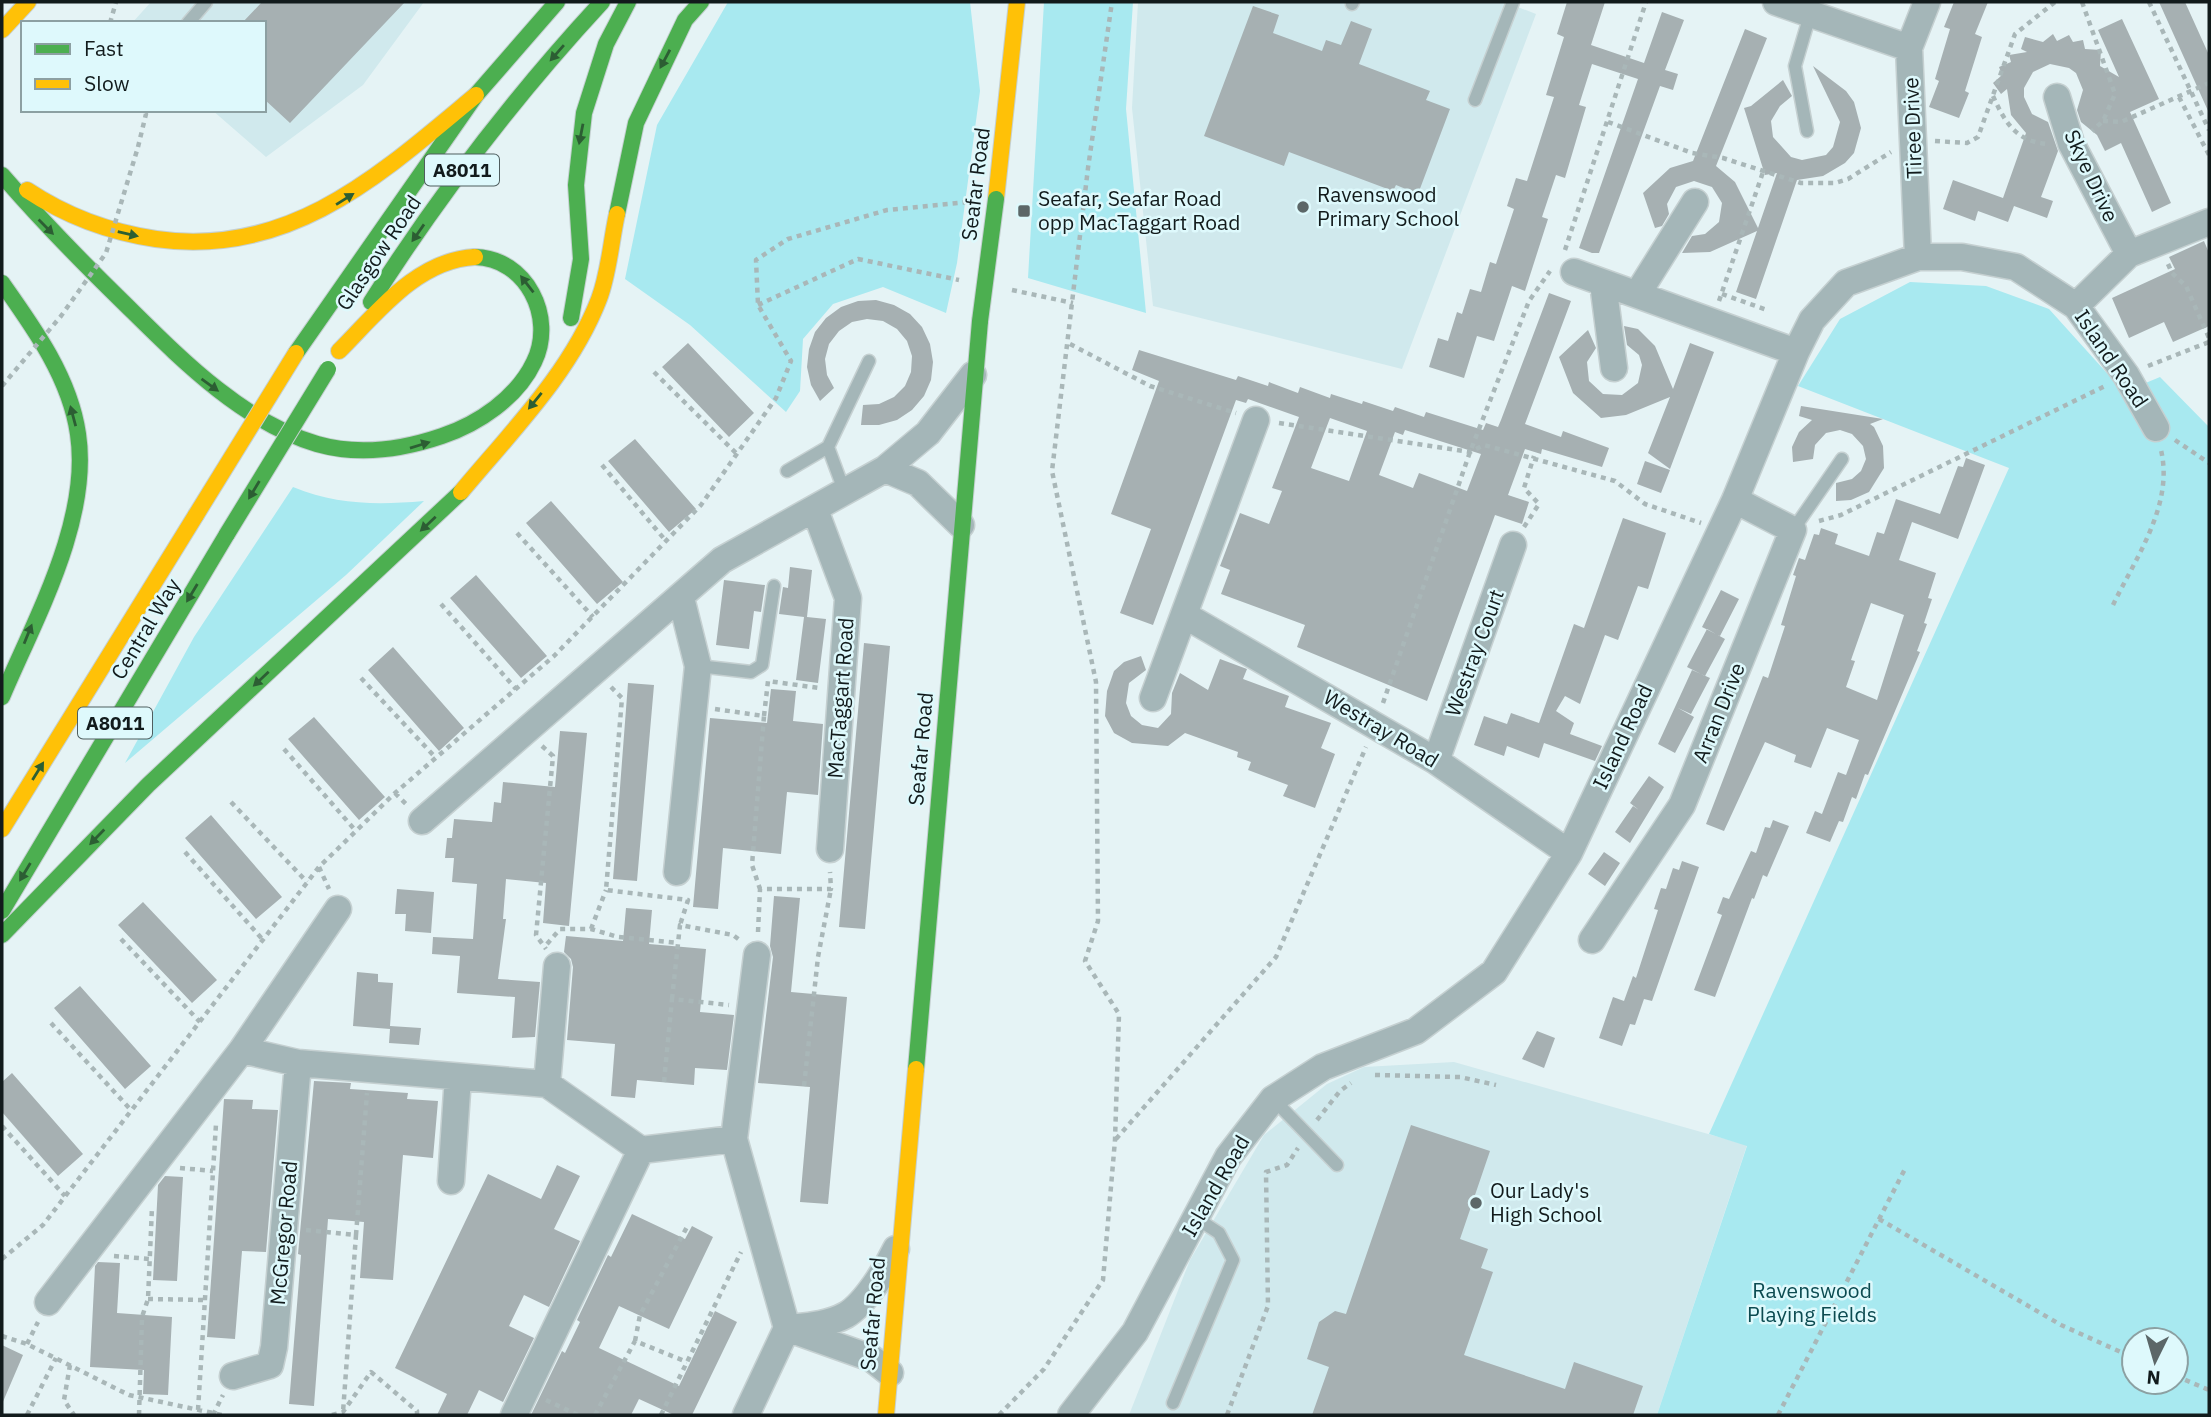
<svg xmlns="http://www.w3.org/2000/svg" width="2211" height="1417" font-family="'IBM Plex Sans',sans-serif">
	<rect width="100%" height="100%" fill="#e5f3f5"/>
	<path fill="#d0e9ed" d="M151 2H424L363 85 266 157 212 110H264V23H132Z
		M1138 2H1505L1536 14 1402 369 1153 306 1132 108Z
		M1454 1062 1747 1145 1657 1415H1129L1190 1260 1264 1135 1327 1084 1364 1067Z"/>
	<path fill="#a8e9f0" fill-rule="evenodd" d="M728 2H970L980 91 957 263 946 313 883 287 833 304 803 339 800 391 786 412 690 325 625 279 657 125Z
		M1044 2H1133L1126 109 1146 313 1028 278Z
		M1910 282 1986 286 2049 309 2124 392 2160 377 2209 427V1415H1657L1747 1146 1709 1134 2009 468 1798 386 1840 319ZM2134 1340H2176V1382H2134Z
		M293 487C337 505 377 505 424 501L346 575 125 763 194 637Z"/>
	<path fill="#a6b0b2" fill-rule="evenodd" d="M262 2H405L290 123 264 99V23H242Z
		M1567 2H1605L1591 45 1644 63 1662 12 1684 20 1665 70 1678 74 1673 90 1660 86 1599 253H1592L1579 248 1638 79 1592 64 1579 105 1586 107 1565 178 1556 175 1542 217 1548 219 1525 291 1512 286 1494 341 1477 336 1464 378 1429 367 1438 338 1448 341 1457 312 1462 314 1470 289 1481 292 1490 262 1496 264 1514 209 1507 206 1516 178 1527 181 1554 97 1546 95 1564 37 1557 34Z
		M1954 2H1988L1975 34 1982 37 1965 91 1969 93 1959 118 1929 107 1939 81 1935 79 1950 29 1944 27Z
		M2159 2H2185L2209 55V113Z
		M1253 6 1279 15 1273 33 1322 51 1326 40 1341 45 1351 21 1372 29 1359 64 1430 91 1426 100 1450 109 1418 194 1396 185 1393 191 1289 152 1284 166 1204 136Z
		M2122 19 2159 99 2130 112 2171 203 2152 212 2121 143 2105 151 2097 135 2081 122 2077 110 2083 90 2076 73 2069 68 2050 64 2033 72 2024 88V97L2032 114 2048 122 2058 151 2041 197 2053 201 2047 218 2014 206 2008 222 1978 211 1975 221 1943 209 1953 180 2003 198 2026 133 2011 115 2007 89 2001 94 1993 83 2002 75 1999 67 2011 62 2009 55 2027 52 2021 49 2025 37 2043 42 2053 34 2057 41 2069 35 2073 42 2083 40 2085 49 2101 50 2100 66 2119 77 2098 30Z
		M1745 29 1767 38 1716 166 1735 182 1758 228 1777 173 1765 175 1744 108 1751 106 1783 80 1792 96 1780 106 1771 121 1773 137 1791 157 1802 160 1826 155 1833 147 1840 122 1813 66 1846 91 1854 102 1861 128 1854 153 1845 163 1823 176 1797 180 1756 299 1736 292 1757 231 1710 252 1682 253 1692 236 1705 234 1719 222 1722 203 1712 187 1694 181 1676 187 1667 204 1669 214 1662 226 1655 228 1643 193 1670 168 1693 161Z
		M2204 241 2209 253V326L2173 342 2164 322 2129 338 2112 298 2175 269 2169 257Z
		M1549 293 1571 301 1525 424 1561 437 1563 431 1609 448 1602 467 1542 449 1541 454 1525 449 1508 495 1529 502 1522 524 1495 515 1427 701 1297 647 1305 625 1221 594 1230 570 1220 566 1240 513 1269 524 1282 491 1272 488 1299 417 1248 399 1246 403 1236 400 1153 625 1120 613 1151 529 1111 514 1159 381 1132 370 1139 350 1236 380 1238 376 1268 386 1269 382 1298 393 1300 387 1330 398 1331 394 1362 404 1363 401 1393 411 1395 407 1424 417 1426 412 1483 430 1486 423 1498 427 1501 420ZM1330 418 1367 431 1349 481 1311 468ZM1405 430 1481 454 1467 491 1419 473 1413 488 1379 475 1395 432 1403 435Z
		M876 300 894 305 910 314 922 327 930 344 933 362 931 380 924 396 912 410 897 420 879 425H861L863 405 879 404 894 397 905 386 911 372 912 356 907 341 897 329 883 321 867 319 852 322 839 331 829 344 825 359 827 375 834 388 820 401 811 385 807 367 809 349 815 332 826 318 841 307 858 301Z
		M1624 326 1638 329 1655 346 1673 389 1690 343 1714 352 1670 469 1648 453 1670 397 1626 415 1601 418 1573 393 1559 357 1588 330 1596 348 1587 362 1589 381 1603 394 1622 395 1638 383 1642 365 1639 355 1627 345Z
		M688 343 754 413 729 437 662 367Z
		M1801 406 1883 419 1870 424 1874 427 1883 446 1884 468 1869 492 1851 500 1836 501V483L1852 479 1861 471 1866 459 1863 446 1852 434 1840 430 1826 433 1815 445 1813 459 1793 462 1792 447 1799 432 1812 420 1799 416Z
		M635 439 696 509 669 532 608 461Z
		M1966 458 1985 465 1958 539 1912 522 1899 560 1936 573 1928 598 1932 599 1924 623 1927 624 1917 651 1920 652 1868 775 1865 774 1856 799 1852 797 1843 822 1839 821 1830 842 1806 833 1815 811 1822 814 1838 772 1846 775 1859 740 1827 728 1811 768 1794 762 1796 755 1765 742 1724 831 1706 824 1763 676 1768 678 1785 626 1781 625 1796 576 1793 575 1799 558 1805 560 1814 534 1819 535 1821 528 1838 534 1835 544 1869 556 1877 532 1884 534 1896 499 1940 514 1958 466 1963 467ZM1871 603 1904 615 1877 700 1846 687 1855 661 1851 660Z
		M1645 461 1670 470 1661 493 1637 484Z
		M551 501 623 582 597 604 526 523Z
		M1623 518 1666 533 1648 589 1638 586 1618 640 1605 635 1580 704 1565 696 1556 711 1574 723 1570 734 1602 746 1595 761 1544 743 1539 758 1507 746 1504 756 1474 745 1484 716 1507 724 1511 713 1539 723 1574 624 1584 628Z
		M790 567 812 570 807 617 826 619 818 683 796 680 804 617 779 614 783 587 788 588Z
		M476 575 547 656 521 678 450 598Z
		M724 580 765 585 761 612 754 611 749 649 716 645Z
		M1721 590 1739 599 1720 636 1702 627Z
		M1707 629 1725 639 1705 676 1687 667Z
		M864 643 890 646 865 929 839 927Z
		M393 647 464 728 439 751 368 670Z
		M1141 656 1146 670 1129 683 1126 703 1131 716 1142 725 1158 728 1171 714 1172 693 1180 673 1208 690 1220 659 1247 669 1243 679 1289 696 1285 707 1331 723 1321 748 1335 754 1315 808 1283 796 1288 785 1248 770 1251 762 1237 757 1238 752 1185 733 1168 746 1132 743 1114 733 1105 716 1107 691 1114 671 1124 662Z
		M1692 670 1710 678 1691 714 1678 708 1694 717 1675 753 1658 744Z
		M628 683 654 685 637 881 613 879Z
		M771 689 796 691 793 721 823 724 818 795 787 792 781 854 723 848 718 909 693 907 710 718 767 723Z
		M314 717 385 797 359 820 288 739Z
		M560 731 587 733 569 926 543 923 546 883 506 879 503 919H506L498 979 540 982 535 1037 512 1038 515 997 457 993 460 956 432 954 433 937 473 939 477 884 452 882 454 858H445L447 838H452L454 819 492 822 494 802 501 803 503 782 555 787Z
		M1649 776 1664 787 1630 843 1615 832 1633 806 1639 810 1630 803Z
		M211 815 282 897 256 919 185 838Z
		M1773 820 1789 826 1767 877 1763 875 1754 899 1752 898 1715 997 1694 990 1722 915 1717 913 1723 897 1729 899 1751 851 1756 853 1765 827 1770 828Z
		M1604 852 1620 863 1605 886 1588 874Z
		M1682 861 1699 867 1652 1001 1644 999 1635 1025 1630 1024 1622 1046 1599 1038 1613 997 1624 1001 1633 976 1636 978 1658 910 1654 909 1661 888 1666 889 1673 868 1679 870Z
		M397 889 434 892 431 933 405 931 406 914H395Z
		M774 896 800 898 791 992 847 997 828 1204 800 1202 810 1087 758 1083 773 957 770 946Z
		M143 902 217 980 192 1003 118 925Z
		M626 908 652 910 649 944 706 949 700 1012 734 1015 727 1070 695 1068 694 1085 637 1080 635 1098 611 1096 615 1044 567 1040 573 967 571 959 564 952 566 936 623 941Z
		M357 972 378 974V982L393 983 390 1026 421 1028 419 1045 389 1043 390 1029 353 1026Z
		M80 986 151 1066 125 1089 54 1008Z
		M1537 1031 1555 1038 1544 1068 1522 1059Z
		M12 1073 83 1154 58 1176 2 1112V1082Z
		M314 1081 351 1083 350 1089 408 1093 407 1099 438 1101 433 1158 403 1155 393 1280 360 1278 364 1222 328 1219 314 1406 289 1404 301 1255 298 1254Z
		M224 1099 253 1100 252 1109 278 1110 266 1252 242 1251 235 1339 207 1337Z
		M1411 1125 1490 1151 1460 1239 1488 1249 1481 1268 1493 1272 1464 1355 1565 1389 1574 1362 1643 1386 1633 1415H1312L1329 1367 1307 1359 1319 1322 1335 1311 1346 1314Z
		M557 1165 580 1176 554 1229 580 1241 549 1307 524 1295 509 1326 534 1338 503 1402 479 1390 467 1415H437L447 1394 395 1368 488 1174 541 1199Z
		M165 1176 183 1177 177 1281 153 1280 158 1185Z
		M632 1214 685 1239 692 1226 713 1237 669 1329 619 1306 599 1348 679 1386 715 1311 737 1322 692 1415H674L639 1399 631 1415H531L562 1351 565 1353 580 1322 577 1320 608 1255 611 1257Z
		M98 1262 120 1263 117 1313 172 1317 168 1395 143 1394 144 1370 90 1367 95 1266Z
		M2 1345 23 1355 2 1404Z"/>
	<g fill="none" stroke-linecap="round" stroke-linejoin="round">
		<defs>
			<path id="lane" d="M1352 4 1353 2
				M188 23 206 2
				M1475 100 1513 2
				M1807 131 1795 66 1810 15
				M828 447 869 361
				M787 471 828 447 845 493
				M1793 530 1842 459
				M698 666 751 672 762 665 774 586
				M1273 1099 1337 1165
				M1173 1403 1233 1260 1219 1233 1196 1218"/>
			<path id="street" d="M1776 2 1909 48
				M2057 97 2071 143 2129 254
				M1918 257 1909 48 1927 2
				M1574 272 1796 352
				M1603 283 1614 368
				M1638 293 1695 202
				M2076 306 2129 254 2209 222
				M885 469 918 483 961 525
				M815 510 848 598 830 849
				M1186 616 1436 761 1569 853
				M1153 698 1256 420
				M1436 761 1513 545
				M422 821 722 560 885 469 928 433 973 375
				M677 872 698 666 681 598
				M1592 940 1682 805 1793 530 1735 500
				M242 1050 298 1063 547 1084 641 1150 734 1139 787 1328 746 1415
				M547 1084 557 966
				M734 1139 757 955
				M451 1181 458 1077
				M48 1302 242 1050 338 909
				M787 1328C807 1326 828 1325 846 1315 865 1304 887 1268 896 1249
				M795 1331 871 1358 890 1373
				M233 1376 270 1365 274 1347 298 1063
				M514 1415 641 1150
				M1071 1415 1135 1332 1228 1157 1273 1099 1323 1067 1416 1031 1494 972 1569 853 1735 500 1796 352 1812 320 1846 283 1918 257H1962L2016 267 2076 306 2126 375 2156 428"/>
			<path id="fast" d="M2 175C40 219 81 261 122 301 178 356 240 421 317 444 359 456 401 450 442 436 478 424 517 398 534 362 556 317 526 258 475 257
				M617 214 636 123 685 20 701 2
				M2 283C34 328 70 378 78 434 91 520 35 619 2 697
				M371 302C439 195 516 95 602 2
				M571 318 581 259 576 185 584 113 606 44 628 2
				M296 353 476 95 557 2
				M2 911 227 534
				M2 935 148 785 461 492
				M916 1069 980 321"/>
			<path id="slow" d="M2 30 28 2
				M27 190C66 216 109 232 156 239 290 258 380 175 476 95
				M996 199 1017 2
				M339 351C377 313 417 260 475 257
				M461 492C511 432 571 372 599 299 609 273 611 241 617 214
				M2 829 196 515
				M886 1415 916 1069"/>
		</defs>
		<use href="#lane" stroke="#c5d0d1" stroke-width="15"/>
		<use href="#street" stroke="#c5d0d1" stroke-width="29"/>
		<use href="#fast" stroke="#c5d0d1" stroke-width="18"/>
		<use href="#slow" stroke="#c5d0d1" stroke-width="18"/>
		<path stroke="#a9b7b8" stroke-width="4.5" stroke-dasharray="5 5" stroke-linecap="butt" d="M2082 2 2115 94 2103 121 2092 131
			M2149 2 2209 130
			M110 23 116 2
			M1993 96C2005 123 2017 142 2048 144
			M2179 97 2209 155
			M2103 121 2121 122 2209 83
			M1608 122 1692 153 1723 158 1801 183H1835L1848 179 1891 152
			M1935 141 1967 143 1978 137 2015 34 2055 2
			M138 147 146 114 143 110
			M1565 250 1646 2
			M2168 264 2172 273 2186 286 2209 338
			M1012 290 1073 303
			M1722 294 1767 310
			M1719 301 1763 172
			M758 305 858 259 959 280
			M1070 344 1150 386 1236 413
			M2148 366 2209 342
			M654 372 737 454
			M1279 423 1470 452 1484 445 1615 481 1645 504 1701 523
			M2175 440 2209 463
			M602 465 666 541
			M1819 521 1841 515 2105 386
			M1524 527 1539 504 1524 488 1534 456
			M517 533 593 617
			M441 604 516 689
			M2113 605C2136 557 2174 505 2161 450
			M361 678 436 758
			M611 687 622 698 606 890 688 900 680 925
			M1383 703 1470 452 1529 301 1550 271
			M715 709 764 716 752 865 760 889
			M764 716 768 681 819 688
			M542 746 553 756 536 935 546 949
			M284 749 356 831
			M395 793 407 805
			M231 802 307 882
			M185 852 263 940
			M319 867 329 889
			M591 929 606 890
			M758 932 760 889H831L830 872
			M121 939 200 1022
			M547 944 560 929H591L618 937 678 943
			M672 999 680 925 733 935 741 941
			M51 1023 131 1110
			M1375 1075 1460 1077 1496 1085
			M664 1082 672 999 729 1005
			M804 1086 818 957 831 889
			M1317 1120 1340 1091 1351 1083
			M2 1126 65 1196
			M1116 1139 1276 957 1366 747
			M180 1168 213 1171
			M1879 1219 2061 1325 2134 1358
			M306 1230 356 1235 343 1412
			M356 1235 367 1093
			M114 1256 150 1259
			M2 1259 43 1225 319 867 395 793 554 656 701 505 776 398 791 361 758 305 756 260 788 239 887 210 967 202
			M148 1299 205 1300
			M2 1336 27 1344 129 1395 222 1415
			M635 1341 640 1315 688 1225
			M27 1344 38 1322
			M70 1365 64 1400 74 1415
			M2176 1376 2209 1390
			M546 1400 578 1415
			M198 1410 216 1124
			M27 1415 56 1358
			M139 1415 142 1317 148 1299 152 1207
			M213 1415 223 1395
			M332 1415 343 1412 371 1372 417 1411V1415
			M595 1415 635 1341 687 1362
			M661 1415 741 1252
			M999 1415 1044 1369 1103 1280 1115 1140 1119 1014 1085 961 1098 921 1096 682 1052 471 1088 168 1112 2
			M1227 1415 1268 1306 1266 1172 1287 1165 1298 1148
			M1778 1415 1906 1167"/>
		<use href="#lane" stroke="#a4b6b8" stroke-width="12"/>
		<use href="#street" stroke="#a4b6b8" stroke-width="26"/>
		<use href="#fast" stroke="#4caf50" stroke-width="16"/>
		<use href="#slow" stroke="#ffc107" stroke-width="16"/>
		<defs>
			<path id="fast-bridge" d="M980 321 996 199
				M227 534 328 369"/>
			<path id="slow-bridge" d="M196 515 296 353"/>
		</defs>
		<use href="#fast-bridge" stroke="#c5d0d1" stroke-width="18" stroke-linecap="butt"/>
		<use href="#slow-bridge" stroke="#c5d0d1" stroke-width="18" stroke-linecap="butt"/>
		<path stroke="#a9b7b8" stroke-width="4.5" stroke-dasharray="5 5" stroke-linecap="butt" d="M2 386 61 316 106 253 138 147"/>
		<use href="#fast-bridge" stroke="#4caf50" stroke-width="16"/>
		<use href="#slow-bridge" stroke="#ffc107" stroke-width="16"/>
	</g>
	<defs><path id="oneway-solid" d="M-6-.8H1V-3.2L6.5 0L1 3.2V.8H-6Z" transform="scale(1.75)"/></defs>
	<g fill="#2c5e33">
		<use href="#oneway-solid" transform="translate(557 53) rotate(131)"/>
		<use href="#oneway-solid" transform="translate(665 59) rotate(118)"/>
		<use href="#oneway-solid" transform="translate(581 134) rotate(101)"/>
		<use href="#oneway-solid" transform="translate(345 199) rotate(-32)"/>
		<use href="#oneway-solid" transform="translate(46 227) rotate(45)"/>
		<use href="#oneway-solid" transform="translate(418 233) rotate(125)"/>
		<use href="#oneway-solid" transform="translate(128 234) rotate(13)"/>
		<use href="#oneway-solid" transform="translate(527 284) rotate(-128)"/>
		<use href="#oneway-solid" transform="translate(210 385) rotate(36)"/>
		<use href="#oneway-solid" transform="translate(535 401) rotate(129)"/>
		<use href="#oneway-solid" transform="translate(73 416) rotate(-105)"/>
		<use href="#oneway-solid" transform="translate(420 445) rotate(-17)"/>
		<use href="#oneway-solid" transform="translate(254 490) rotate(121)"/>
		<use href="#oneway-solid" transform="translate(428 524) rotate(137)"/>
		<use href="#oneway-solid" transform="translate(192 593) rotate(121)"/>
		<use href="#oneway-solid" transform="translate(28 634) rotate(-68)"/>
		<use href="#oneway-solid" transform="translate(261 679) rotate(137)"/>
		<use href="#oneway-solid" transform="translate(38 771) rotate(-58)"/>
		<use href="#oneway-solid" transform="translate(97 837) rotate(134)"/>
		<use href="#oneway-solid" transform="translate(25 872) rotate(121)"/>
	</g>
	<g fill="#5c6768" stroke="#def9fc" stroke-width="2.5">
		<circle cx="1303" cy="207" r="7"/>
		<rect x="1017" y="204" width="14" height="14" rx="3.5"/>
		<circle cx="1476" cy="1203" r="7"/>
	</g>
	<g text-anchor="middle" stroke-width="5" stroke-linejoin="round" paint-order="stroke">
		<g fill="#def9fc" stroke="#4f5e5f" stroke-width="2">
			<rect x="425" y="154.5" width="74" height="31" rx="5"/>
			<rect x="78" y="707.5" width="74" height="31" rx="5"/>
		</g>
		<g font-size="19" font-weight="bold" fill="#121b1c">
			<text x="462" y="177">A8011</text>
			<text x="115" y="730">A8011</text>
		</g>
		<g font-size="21" fill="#121b1c" stroke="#def9fc">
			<text transform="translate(1913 128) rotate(-92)" y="7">Tiree Drive</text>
			<text transform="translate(2091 176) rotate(65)" y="7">Skye Drive</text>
			<text transform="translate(976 184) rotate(-83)" y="7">Seafar Road</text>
			<text transform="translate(379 253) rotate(-56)" y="7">Glasgow Road</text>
			<text transform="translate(2111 359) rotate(56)" y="7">Island Road</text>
			<text transform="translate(146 629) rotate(-59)" y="7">Central Way</text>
			<text transform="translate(1475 653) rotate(-70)" y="7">Westray Court</text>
			<text transform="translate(841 698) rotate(-86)" y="7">MacTaggart Road</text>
			<text transform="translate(1719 713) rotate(-68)" y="7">Arran Drive</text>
			<text transform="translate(1381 729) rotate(31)" y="7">Westray Road</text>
			<text transform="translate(1623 737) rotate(-65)" y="7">Island Road</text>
			<text transform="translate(921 749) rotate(-85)" y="7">Seafar Road</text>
			<text transform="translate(1216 1186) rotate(-60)" y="7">Island Road</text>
			<text transform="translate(284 1233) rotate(-85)" y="7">McGregor Road</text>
			<text transform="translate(873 1314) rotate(-85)" y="7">Seafar Road</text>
		</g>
		<g font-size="21" fill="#121b1c" stroke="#def9fc" text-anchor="start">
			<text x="1317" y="202">Ravenswood<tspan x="1317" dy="24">Primary School</tspan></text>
			<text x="1038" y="206">Seafar, Seafar Road<tspan x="1038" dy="24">opp MacTaggart Road</tspan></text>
			<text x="1490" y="1198">Our Lady's<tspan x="1490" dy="24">High School</tspan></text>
		</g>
		<g font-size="21" fill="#0c4b51" stroke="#def9fc">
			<text x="1812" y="1298">Ravenswood<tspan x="1812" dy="24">Playing Fields</tspan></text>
		</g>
	</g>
	<rect width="2211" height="1417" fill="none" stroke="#121b1c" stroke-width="7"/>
	<rect x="21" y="21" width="245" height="91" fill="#def9fc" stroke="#8ca0a2" stroke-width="2"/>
	<rect x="35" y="44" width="35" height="10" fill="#4caf50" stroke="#8ca0a2" stroke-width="2"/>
	<text x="84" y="56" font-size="21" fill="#121b1c">Fast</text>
	<rect x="35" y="79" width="35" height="10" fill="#ffc107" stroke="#8ca0a2" stroke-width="2"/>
	<text x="84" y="91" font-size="21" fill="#121b1c">Slow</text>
	<g transform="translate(2155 1361) rotate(185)"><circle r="33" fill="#def9fc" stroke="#8ca0a2" stroke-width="2"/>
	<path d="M0-5L12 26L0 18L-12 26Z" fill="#5c6768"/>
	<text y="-10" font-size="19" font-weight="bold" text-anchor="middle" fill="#121b1c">N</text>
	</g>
</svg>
